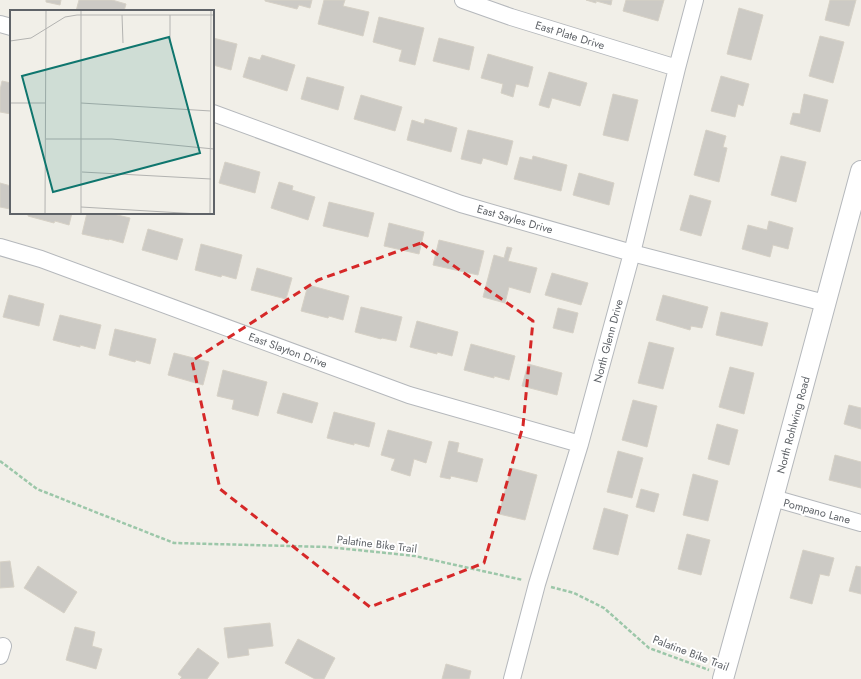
<svg xmlns="http://www.w3.org/2000/svg" width="861" height="679" font-family="Jost,sans-serif">
	<rect width="100%" height="100%" fill="#f1efe8"/>
	<path fill="#cccac5" stroke="#d6d1c6" d="M46 0H61L60 5 46 2Z
		M79 0H112L126 4 124 11H76Z
		M265 0H312L310 8 299 5 297 9 265 1Z
		M324 0H345L343 6 369 12 363 36 318 24Z
		M586 0H612L611 5 596 1V3Z
		M626 0H664L658 21 623 11Z
		M830 0H856L849 26 825 20Z
		M739 8 763 15 751 60 727 54Z
		M379 17 424 28 415 65 399 61 402 50 373 42Z
		M820 36 844 42 833 83 809 76Z
		M213 38 237 44 231 70 213 65Z
		M439 38 474 47 469 70 433 61Z
		M488 54 533 67 528 87 516 84 513 97 501 93 503 84 481 78Z
		M262 55 295 65 287 91 243 77 249 57 260 60Z
		M549 72 587 83 580 106 552 98 549 108 539 105Z
		M721 76 749 84 743 106 738 104 735 117 711 111Z
		M307 77 344 87 338 110 301 99Z
		M2 81 11 83V114L0 112V90Z
		M613 94 638 100 628 141 603 135Z
		M804 94 828 100 820 132 790 124 793 113 800 114Z
		M361 95 402 107 395 131 354 119Z
		M425 119 457 128 451 152 407 140 412 120 424 124Z
		M468 130 513 141 507 165 483 158 481 164 461 159Z
		M706 130 726 136 723 147 727 148 719 182 694 175Z
		M533 156 567 165 561 191 514 179 520 157 532 160Z
		M781 156 806 162 796 202 771 195Z
		M225 162 260 172 255 193 219 183Z
		M579 173 614 183 609 205 573 195Z
		M279 182 293 186 292 190 315 197 308 220 271 208Z
		M0 183 11 186V205L10 209 0 207Z
		M690 195 711 201 701 236 680 230Z
		M329 202 374 213 368 237 323 226Z
		M28 213H72L69 225 55 221 54 223 28 216Z
		M87 213H109L130 218 123 243 109 239V240L82 234Z
		M769 221 793 228 788 249 773 245 770 257 742 249 748 225 767 230Z
		M389 223 424 232 419 254 384 246Z
		M148 229 183 239 177 260 142 250Z
		M439 240 484 251 478 275 433 265Z
		M201 244 242 255 236 279 222 275 221 277 195 270Z
		M507 247 512 248 508 261 537 268 530 293 509 287 505 303 483 297 494 255 504 258Z
		M257 268 292 278 286 299 251 290Z
		M552 273 588 283 581 305 545 295Z
		M308 285 349 296 343 320 329 316 328 318 301 311Z
		M9 295 44 304 39 326 3 317Z
		M663 295 708 307 702 328 691 326 690 330 656 320Z
		M361 307 402 317 396 341 382 338 381 339 355 332Z
		M558 308 578 313 573 333 553 328Z
		M721 312 768 323 762 346 716 335Z
		M60 315 101 325 95 349 80 345V347L53 340Z
		M417 321 458 332 452 356 437 352V354L410 347Z
		M115 329 156 339 150 364 136 360 135 362 109 355Z
		M649 342 674 348 663 389 638 383Z
		M471 344 515 356 509 380 494 376V378L464 370Z
		M174 353 209 362 203 385 168 375Z
		M528 364 562 373 557 395 522 386Z
		M730 367 754 373 744 414 719 407Z
		M223 370 267 382 258 416 232 409 234 400 217 396Z
		M283 393 318 403 312 423 277 413Z
		M633 400 657 406 647 447 622 440Z
		M849 405 861 408V429L844 424Z
		M334 412 375 423 369 447 354 443V445L327 438Z
		M717 424 738 430 729 465 708 459Z
		M388 430 432 442 426 463 414 459 410 476 391 470 395 459 381 455Z
		M449 441 459 443 457 452 483 459 477 482 451 476 450 479 440 477Z
		M618 451 643 458 632 498 607 492Z
		M835 455 861 462V488L829 480Z
		M511 468 537 475 525 520 499 514Z
		M693 474 718 481 708 521 683 515Z
		M641 489 659 494 654 512 636 507Z
		M604 508 628 515 618 555 593 549Z
		M687 534 710 540 701 575 678 569Z
		M803 550 834 558 829 576 820 574 812 604 790 598Z
		M10 561 14 587 0 588V562Z
		M38 566 77 592 64 613 24 588Z
		M856 566 861 567V594L849 591Z
		M270 623 273 646 248 649 249 655 228 658 224 628Z
		M75 627 95 632 92 646 102 649 96 669 66 660Z
		M298 639 335 658 324 679H315L285 663Z
		M198 648 219 663 207 679H180L182 677 178 674Z
		M446 664 471 671 469 679H442Z"/>
	<g fill="none" stroke-linecap="round" stroke-linejoin="round">
		<defs>
			<path id="minor" d="M463 0 511 17 677 68
				M0 24 11 27
				M213 113 461 204 632 253 825 303
				M0 247 41 259 409 395 580 444
				M773 498 861 523
				M0 656 3 646
				M512 679 537 584 580 444 632 253 677 68 695 0"/>
			<path id="tertiary" d="M723 679 773 498 861 171"/>
		</defs>
		<use href="#minor" stroke="#b5b8bc" stroke-width="18"/>
		<use href="#tertiary" stroke="#b5b8bc" stroke-width="22"/>
		<path stroke="#9cc7a9" stroke-width="2.5" stroke-dasharray="4 2" stroke-linecap="butt" d="M0 461 37 489 174 543 328 547 415 556 523 580
			M551 587 574 593 604 608 649 648 709 670"/>
		<use href="#minor" stroke="#fff" stroke-width="16"/>
		<use href="#tertiary" stroke="#fff" stroke-width="20"/>
	</g>
	<path fill="none" stroke="#d62828" stroke-width="3" stroke-dasharray="8 5" stroke-linejoin="round" d="M421 243 533 321 523 426 484 563 370 607 220 489 192 361 318 280Z"/>
	<g text-anchor="middle" stroke-width="4" stroke-linejoin="round" paint-order="stroke">
		<g font-size="11" fill="#5f6368" stroke="#fff">
			<text transform="translate(570 35) rotate(17)" y="4">East Plate Drive</text>
			<text transform="translate(515 219) rotate(16)" y="4">East Sayles Drive</text>
			<text transform="translate(608 341) rotate(-75)" y="4">North Glenn Drive</text>
			<text transform="translate(288 350) rotate(20)" y="4">East Slayton Drive</text>
			<text transform="translate(793 425) rotate(-75)" y="4">North Rohlwing Road</text>
			<text transform="translate(817 511) rotate(15)" y="4">Pompano Lane</text>
			<text transform="translate(377 544) rotate(7)" y="4">Palatine Bike Trail</text>
			<text transform="translate(691 653) rotate(21)" y="4">Palatine Bike Trail</text>
		</g>
	</g>
	<g transform="translate(10 10)">
		<rect width="204" height="204" fill="#f1efe8"/>
		<path fill="none" stroke="#b3b3b1" stroke-width="1" d="M71 0V204M112 5 113 33M160 5V33M0 31 21 28 55 7 67 5H204M0 93H36M71 93 201 101M36 129H102L204 139M72 162 201 169M71 197 189 204M35 204 36 0M200 204 201 0"/>
		<path fill="#0f766e" fill-opacity="0.15" stroke="#0f766e" stroke-width="2" d="M159 27 190 143 43 182 12 66Z"/>
		<rect width="204" height="204" fill="none" stroke="#5f6368" stroke-width="2"/>
	</g>
</svg>
